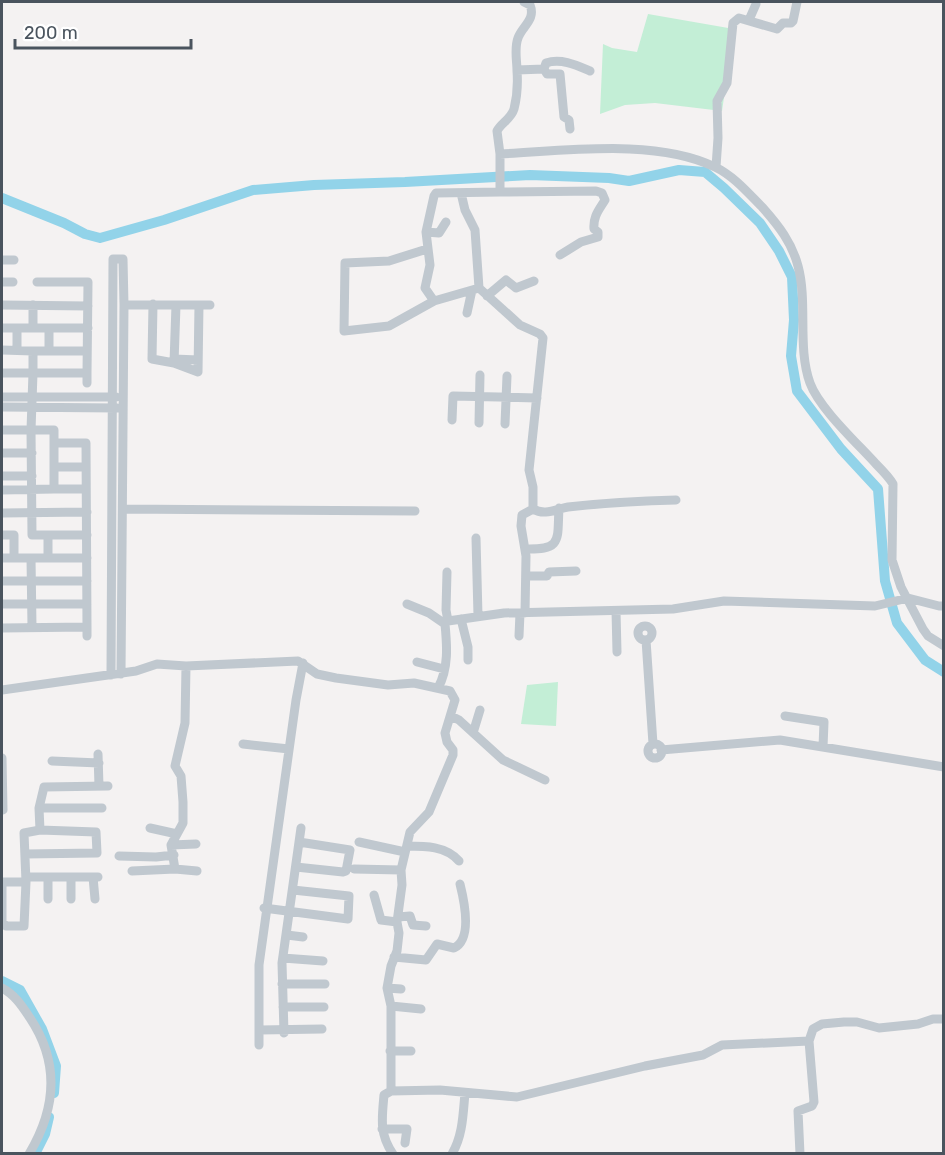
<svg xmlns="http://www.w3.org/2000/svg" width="945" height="1155" font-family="Rubik,sans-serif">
	<rect width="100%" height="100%" fill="#f4f2f2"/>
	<path fill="#c3eed6" d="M648 14 734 29 722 111 655 103 625 105 600 114 603 44 612 48 637 52Z
		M558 682 556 726 521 724 527 685Z"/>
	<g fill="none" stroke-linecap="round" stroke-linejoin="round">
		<path stroke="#92d3e9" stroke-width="10" d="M2 198 64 223 85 234 100 238 164 220 253 190 314 185 405 182 530 175 609 178 629 181 679 170 705 172 724 188 760 223 779 251 792 277 794 320 791 356 797 391 841 449 878 489 885 581 897 623 925 660 944 672
			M2 981 20 990 42 1029 56 1066 54 1093
			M35 1154 45 1134 49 1117"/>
		<path stroke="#c0c8cf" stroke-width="9" d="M749 20 756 4
			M544 69 546 63C561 58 576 65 590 71
			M517 70 544 69 547 74H560L564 117 569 120 570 129
			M500 154C565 151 656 138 715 167 734 176 749 194 763 208 779 226 792 243 798 266 808 303 797 347 810 383 819 408 857 443 876 464 882 470 889 477 893 484L892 560 901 587 923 629 928 636 944 646
			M716 167 718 138 717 101 727 83 733 23 739 18 777 29 783 23H791L793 21 797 2
			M500 192 596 191 602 193 605 200C599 210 593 216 594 229L598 232V237L581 242 560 255
			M461 193 465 210 475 230 479 288 520 325 540 334 543 338 529 470 533 487V509L522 515 521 526 526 556 525 613
			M426 232 439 233 446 222
			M427 249 389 261 345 263 344 331 389 326 434 301 479 288
			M2 260H14
			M2 282H13
			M37 282H88L87 373
			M487 296 506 280 516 288 534 281
			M434 301 425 288 430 265 426 232 434 196 436 193 500 192V154L497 131C501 123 511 119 514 109 517 97 518 84 517 71 517 61 514 48 518 38 522 26 536 20 530 5L524 2
			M153 304 152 359 174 363
			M2 305 88 306
			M124 305H210
			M176 305 174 363 198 372 199 305
			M467 313 472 290
			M2 328H88
			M17 328V350
			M33 328V305
			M2 350 33 351V373H87V383
			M49 350V328
			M33 351H87
			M174 359 198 360
			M2 373H33L31 430H54V443
			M2 397H116
			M2 407 117 408
			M452 420 453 396 537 398
			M479 423 480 375
			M505 424 507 376
			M2 430H31L32 535H87
			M2 453H32
			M54 467H86
			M2 476H32
			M86 489H54V443H86L87 627V636
			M2 490 54 489
			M123 509 415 511
			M533 509C545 516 556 509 568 507 605 503 640 501 676 500
			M2 513 87 512
			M2 535H14V558
			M48 535V558
			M476 538 478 616
			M525 549C563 550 557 540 559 508
			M2 558H87
			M31 558 32 627
			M447 572 446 610 448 621
			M526 576H547L549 572 576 571
			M2 581H87
			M2 604H87
			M407 604 429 613 445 624
			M616 611 617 652
			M461 619 468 647V660
			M638 633a7 7 0 1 1 14 0a7 7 0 1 1-14 0Z
			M2 628 87 627
			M519 636 520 613
			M646 640 653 744
			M417 662 444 669
			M111 675 113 259H123L124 305 121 674
			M438 688C449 668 447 645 445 624L448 621 504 613 673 609 724 601 875 606 908 598 939 606H944
			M2 690 136 671 157 664 186 666 298 661 317 674 336 678 388 685 414 683 450 691 455 700 445 733 447 742 453 750V755L429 812 410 832 401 870 402 885 397 922 399 933 397 951 391 966 387 988 391 1006V1091
			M451 716 459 720 503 760 545 780
			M785 716 824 722 823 747
			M473 733 480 710
			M243 744 289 749
			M648 751a7 7 0 1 1 14 0a7 7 0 1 1-14 0Z
			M661 750 780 740 944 767
			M98 754 99 786
			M2 758 3 810
			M52 761 99 763
			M39 808H102
			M150 828 177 834
			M359 842 405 852
			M171 845 196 844
			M407 846C425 846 446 846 459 861
			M25 854 97 853 96 832 40 830
			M119 856 156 857 174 855
			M296 867 343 872 346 871 350 850 299 842
			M175 869 197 871
			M354 869 401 870
			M132 871 175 869 171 845 183 823V802L181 776 175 766 185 723 186 666
			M26 877H98
			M48 877V899
			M71 877V899
			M93 877 95 899
			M2 882V922L6 926H24L26 882 24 833 40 830 39 808 44 787 108 786
			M2 882H26
			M374 895 381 920 397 922
			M264 908 348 919 349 896 293 890
			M398 917 410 916 413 925 426 926
			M287 935 303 937
			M394 957 426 960 437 944 454 948C473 939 464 900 460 884
			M283 958 323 961
			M282 984H325
			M2 988C15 995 22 1006 30 1018 60 1063 56 1109 29 1154
			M387 988 401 989
			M391 1006 421 1009
			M283 1007H324
			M260 1030 322 1029
			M284 1033 282 963 301 828
			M259 1045V965L296 700 303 663
			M390 1051H411
			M382 1129H407L405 1143
			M393 1154C379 1134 382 1118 384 1095L391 1091 440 1090 517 1097 645 1066 703 1055 722 1045 809 1041 813 1029 822 1024 844 1022H857L879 1028 918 1024 933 1019H944
			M452 1154C463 1135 463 1114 465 1093
			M800 1154 798 1111 812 1106 814 1102 809 1041"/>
	</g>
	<rect width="945" height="1155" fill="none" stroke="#4a545e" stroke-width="6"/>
	<path d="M15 39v9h176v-9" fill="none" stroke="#4a545e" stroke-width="3"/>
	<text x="24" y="39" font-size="18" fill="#4a545e" stroke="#ffffff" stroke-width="4.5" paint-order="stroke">200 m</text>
</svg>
